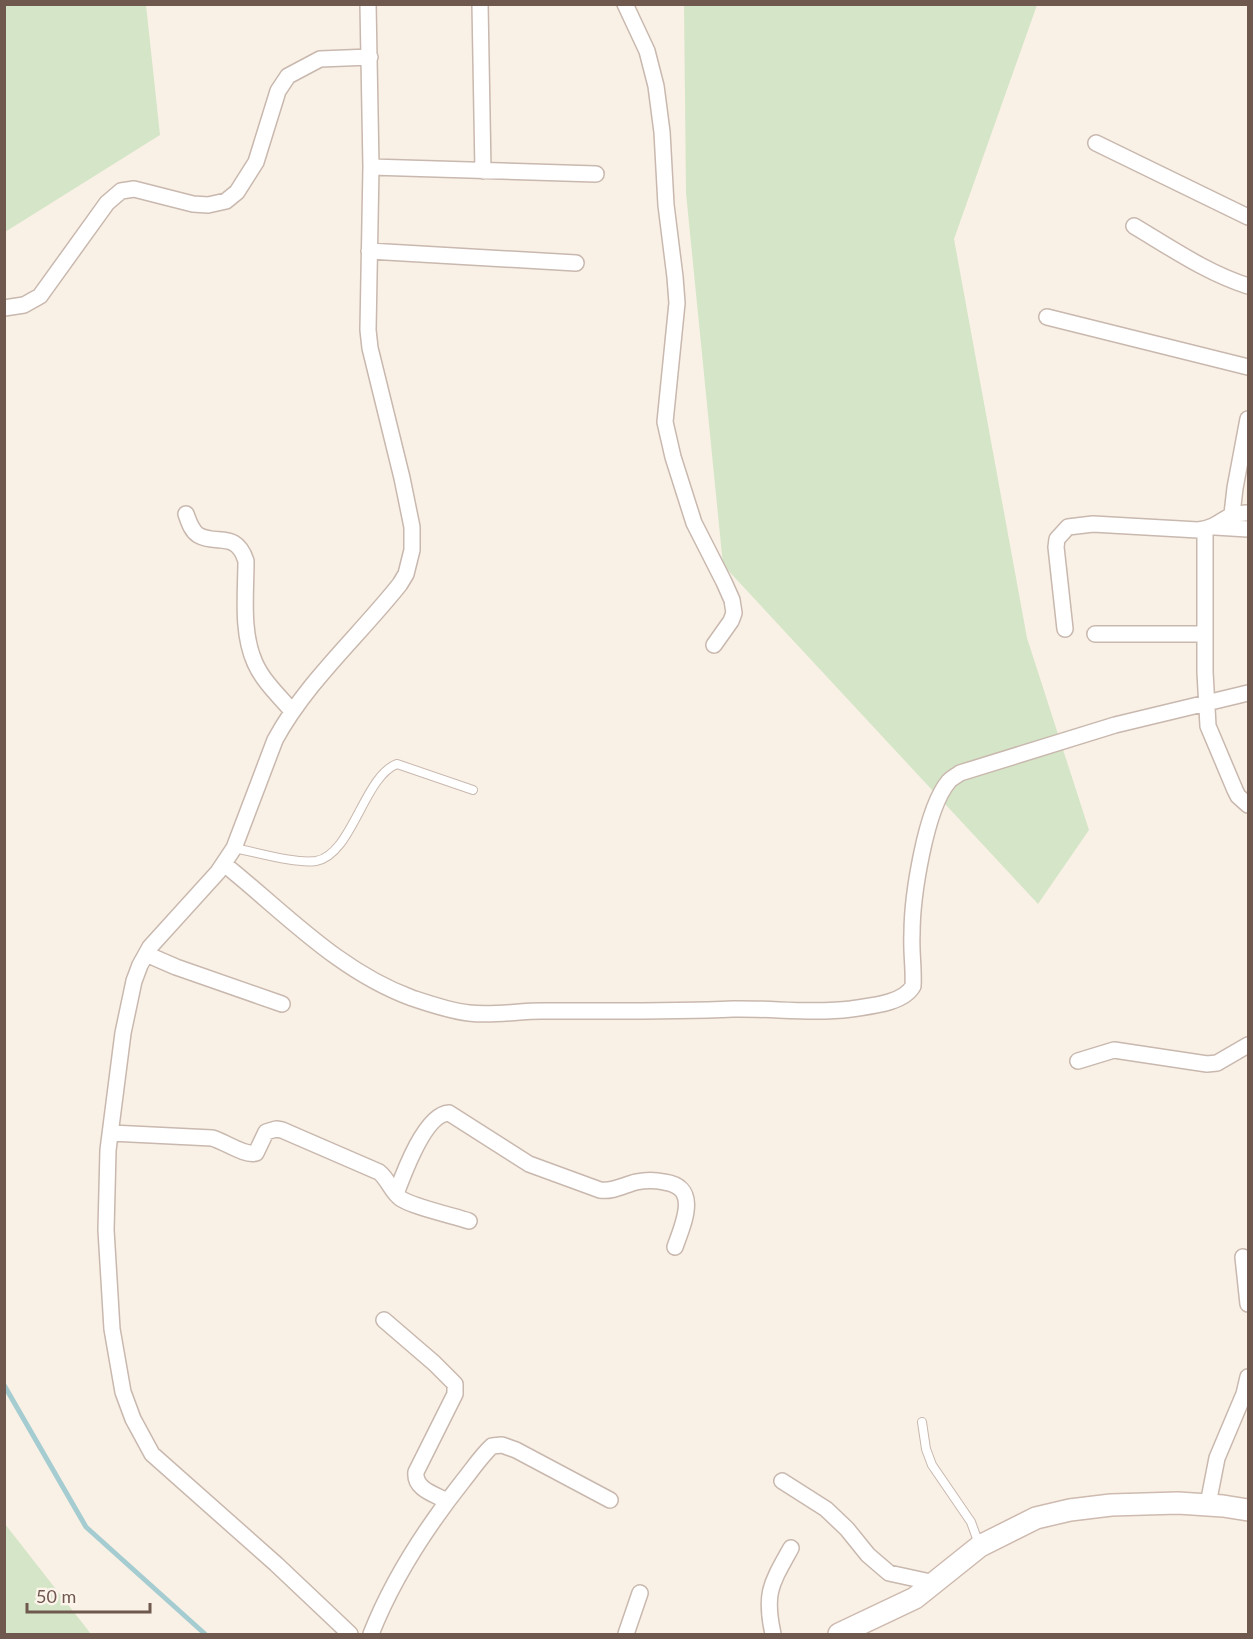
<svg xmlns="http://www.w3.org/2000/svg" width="1253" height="1639" font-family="Lato,sans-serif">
	<rect width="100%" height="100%" fill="#f9f1e6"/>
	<path fill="#d5e5c7" d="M5 4 146 5 160 135 5 232Z
		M684 5H1037L954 239 1027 638 1089 830 1038 904 723 565 686 193Z
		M4 1524H5L91 1634H5Z"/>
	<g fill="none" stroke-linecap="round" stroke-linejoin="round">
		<path stroke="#a5cdd1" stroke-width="5" d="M4 1385 86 1527 205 1634"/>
		<defs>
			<path id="lane" d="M234 848C256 852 295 864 316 861 352 855 364 776 397 764L473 790
				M922 1422 926 1449 932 1465 971 1522 979 1544"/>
			<path id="street" d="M480 4 483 171
				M625 4 647 51 656 86 662 132 666 205 675 277 677 303 665 422 673 457 694 523 724 582 732 600 734 613 731 621 714 645
				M1096 143 1248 217
				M371 167 596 174
				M1134 226C1171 248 1207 273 1248 286
				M369 251 576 263
				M4 308 24 305 40 296 107 203 121 191 134 189 193 204 208 205 226 201 237 192 256 162 278 91 288 76 320 59 370 57
				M1047 317 1248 367
				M186 514C189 522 191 530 198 535 217 546 236 530 246 561 246 593 241 632 255 663 263 681 279 696 292 711
				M1232 514 1235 488 1248 419
				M1215 527 1248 529
				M1205 530V672L1208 726 1235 790 1238 796 1248 805
				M1065 629 1056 547 1057 539 1068 527 1093 524 1198 530C1224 527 1223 512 1248 513
				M1095 634H1205
				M224 864C284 912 338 971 412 998 430 1004 450 1011 469 1013 493 1016 518 1011 542 1011 606 1011 669 1012 733 1009 772 1008 812 1014 851 1009 869 1006 903 1004 913 986 914 969 911 951 912 934 912 898 925 809 949 781 952 778 956 776 960 773L1115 725 1248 693
				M146 954 176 967 282 1004
				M1078 1061 1114 1050 1207 1064 1217 1063 1248 1045
				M111 1133 212 1138C226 1142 244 1156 256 1153L266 1132 276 1129 282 1130 379 1172C388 1179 391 1191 400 1198 410 1206 454 1216 469 1221
				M396 1194C403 1175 425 1114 449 1113L529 1164 600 1190C613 1192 624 1185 636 1182 646 1180 655 1180 664 1182 701 1187 683 1224 675 1247
				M1243 1257 1248 1304
				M384 1320 434 1363 455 1384V1394L416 1472C414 1489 434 1494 447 1501
				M782 1481 826 1509 847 1529 868 1555 889 1573 935 1583
				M1208 1504 1217 1458 1244 1394 1248 1377
				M350 1634 276 1564 152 1454 133 1419 123 1392 112 1329 106 1230 108 1150 123 1033 134 981 140 965 150 947 218 872 234 848 275 740C307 681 359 636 400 584L406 574 412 550V527L402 478 370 348 368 330 371 167 368 4
				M371 1634C393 1578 425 1529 463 1481 472 1470 481 1456 492 1446L502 1445 516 1450 610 1500
				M626 1634 640 1593
				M773 1634C764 1593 771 1584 791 1548"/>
			<path id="secondary" d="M839 1634 915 1598 980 1546 1036 1518 1070 1510 1111 1505 1178 1503 1223 1506 1248 1510"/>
		</defs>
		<use href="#lane" stroke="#c9b8ae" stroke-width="10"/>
		<use href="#street" stroke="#c9b8ae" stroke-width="18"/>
		<use href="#secondary" stroke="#cebaaf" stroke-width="24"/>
		<use href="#lane" stroke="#fff" stroke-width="8"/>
		<use href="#street" stroke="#fff" stroke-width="15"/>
		<use href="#secondary" stroke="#fff" stroke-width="21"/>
	</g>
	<rect width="1253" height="1639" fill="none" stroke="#6f584e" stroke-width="12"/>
	<path d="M27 1603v9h123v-9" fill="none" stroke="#6f584e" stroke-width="3"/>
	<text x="36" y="1603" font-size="18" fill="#6f584e" stroke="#fdf5ec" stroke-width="4.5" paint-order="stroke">50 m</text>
</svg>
